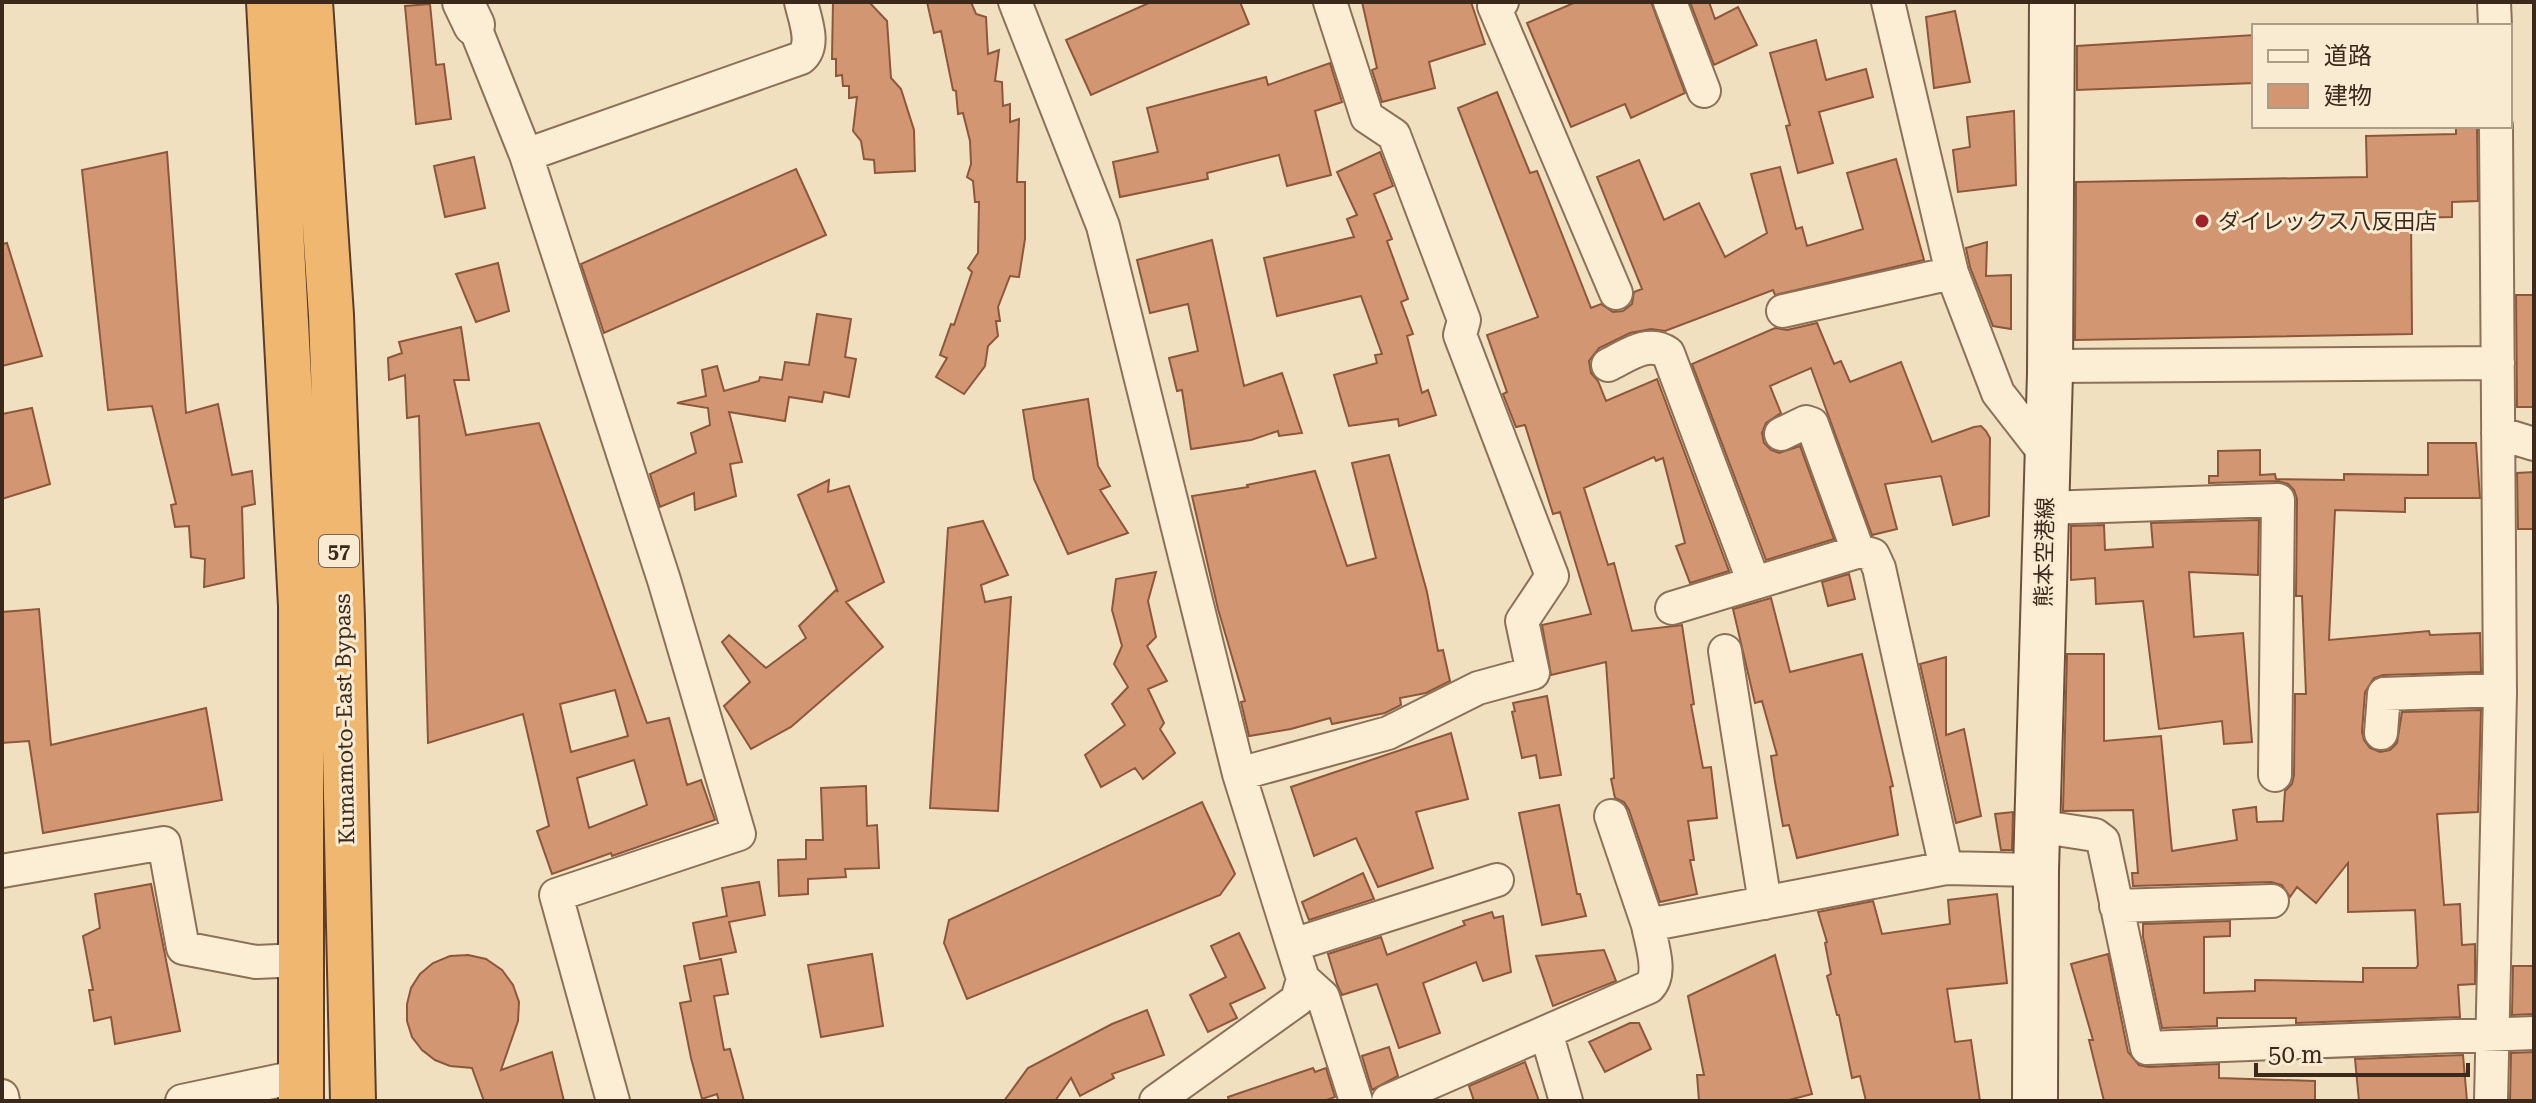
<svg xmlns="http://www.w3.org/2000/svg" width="2536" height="1103" font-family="'Roboto Serif','Noto Sans JP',serif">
	<rect width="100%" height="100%" fill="#f1e0c0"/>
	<path fill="#d39673" stroke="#8d573a" stroke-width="2" fill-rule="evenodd" d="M833 2H869L887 21 891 78 901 89 914 130 915 171 875 173 874 160 864 159 861 141 853 131 857 97 849 98V86H843L842 75 836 76V59H832Z
		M927 2H971L976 14 986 17 988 54 999 50 995 81 1002 82 1003 106 1010 104V122L1019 119 1017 182H1025V239L1019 277 1010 276 998 307 1000 321H996L998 336 988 346 985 366 964 394 936 377 947 358 940 355 951 324 954 325 972 272 968 268 978 253 979 202H975L973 181 967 177 971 164 970 141 963 113 958 114 956 91 953 90 941 31 934 33Z
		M1151 2H1240L1249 24 1091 95 1066 40Z
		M1362 2H1471L1485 44 1429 62 1435 88 1382 102 1372 70 1377 68Z
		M1576 2H1651L1685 93 1631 118 1625 104 1571 127 1527 23Z
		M1690 2H1709L1715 19 1738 7 1757 45 1714 65Z
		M430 4 436 65 444 64 451 119 416 124 405 6Z
		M1955 11 1970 82 1934 88 1926 17Z
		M2254 35V83L2077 90V46Z
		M1816 40 1826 80 1866 69 1873 97 1819 112 1833 163 1798 173 1786 126 1790 125 1770 53Z
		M1330 63 1342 102 1315 111 1331 175 1287 186 1279 155 1207 173 1208 179 1120 197 1113 162 1158 152 1147 108 1266 77 1268 85Z
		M1497 92 1530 173 1537 171 1591 308 1601 304 1613 312 1623 311 1632 304 1634 292 1642 289 1597 177 1639 160 1664 220 1699 203 1725 257 1767 233 1751 174 1780 167 1796 229 1802 227 1807 246 1863 229 1847 173 1896 159 1924 260 1775 295 1773 290 1665 331 1651 329 1630 333 1599 348 1589 361 1591 373 1598 381 1606 401 1657 379 1729 571 1690 583 1676 546 1685 543 1663 458 1656 461 1654 457 1584 488 1608 565 1614 563 1632 631 1682 625 1694 704 1691 705 1703 768 1711 767 1717 818 1688 821 1694 860H1690L1697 894 1660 902 1629 810 1624 802 1615 798 1611 779 1614 778 1606 662 1551 675 1542 625 1591 614 1560 512 1553 514 1525 425 1516 427 1503 394 1507 392 1487 335 1538 317 1458 108Z
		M2014 111 2016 185 1958 192 1953 150 1970 147 1967 117Z
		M2456 126H2477L2478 201 2452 202V217L2411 218 2412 334 2075 340 2076 182 2367 177 2366 136 2456 134Z
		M167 152 186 413 218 404 232 475 252 471 255 504 242 507 244 578 204 587 205 559 191 557 189 526 175 527 171 505 176 504 152 406 108 410 82 170Z
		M1380 152 1393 186 1374 194 1392 239 1387 241 1408 299 1401 302 1413 334 1407 336 1422 393 1428 390 1436 415 1399 426 1398 419 1349 426 1334 375 1377 363 1375 355 1382 354 1361 296 1277 316 1264 258 1354 237 1347 219 1357 215 1337 172Z
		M474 157 485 208 445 217 434 166Z
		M796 169 826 235 604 333 581 264Z
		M1212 240 1244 386 1282 373 1302 433 1279 436 1278 431 1251 440 1191 449 1182 390 1177 391 1169 358 1198 351 1188 304 1150 313 1137 260Z
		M1987 242 1986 276 2011 275V329L1993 326 1970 267 1966 248Z
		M7 243 42 356 2 366V244Z
		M498 263 509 311 476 322 456 274Z
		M2516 295H2534V407H2517Z
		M817 314 851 319 845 357 856 359 849 397 824 392 822 402 789 397 785 421 729 412 742 462 730 464 736 496 695 510 694 493 660 507 650 474 696 453 691 433 710 425 708 408 677 403 706 396 702 370 717 366 724 391 759 381 760 377 782 380 785 362 809 365Z
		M1817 323 1834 364 1841 361 1850 382 1901 362 1932 442 1974 427 1981 426 1986 431 1990 438 1989 516 1953 525 1941 476 1885 484 1897 529 1872 535 1811 368 1770 386 1781 413 1766 423 1762 433 1764 443 1771 450 1779 453 1800 446 1834 539 1766 560 1692 364 1775 328 1787 330Z
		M461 327 469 380H454L466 435 539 423 647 723 669 718 687 785 701 780 715 820 612 856 611 853 552 874 537 831 549 826 523 714 428 743 419 416 407 418 405 375 389 380 388 358 402 353 399 342ZM615 690 628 736 571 752 560 704ZM634 760 647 805 589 828 577 778Z
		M1088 399 1098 466 1110 486 1100 490 1128 533 1068 554 1034 479 1023 410Z
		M32 408 50 484 2 499V414Z
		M2428 443H2476L2480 498H2405V512L2335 510 2329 640 2429 631 2430 635 2480 633 2481 672 2383 675 2374 678 2365 692 2362 732 2364 740 2370 748 2380 752 2390 750 2397 743 2402 712 2481 710 2478 812 2437 814 2444 905 2460 904 2462 945 2475 944V984L2458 985 2460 1017 2296 1023V1018H2217V1026L2162 1028 2143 937V924L2230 921V936L2204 937V993L2255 991V980L2363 982V968H2416L2418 965 2415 910 2348 912V863L2316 903 2297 887 2290 897 2282 885 2271 882 2133 886 2132 873H2138L2133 810 2063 811 2067 654H2104V741L2161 736 2172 851 2237 840 2233 810 2256 807 2257 822 2283 821 2285 791 2292 784 2294 775 2295 694H2306L2302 596H2296L2297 499 2294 490 2288 484 2278 481 2209 483V476H2218V451L2260 450V475L2275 474 2276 479 2344 480V474L2428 475Z
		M1389 455 1427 592 1438 651 1443 650 1450 681 1426 693 1400 698 1401 705 1385 713 1332 724 1330 718 1291 729 1249 736 1241 702 1245 701 1218 609 1192 496 1248 487 1247 485 1315 471 1347 566 1376 558 1352 463Z
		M2534 472V529H2518L2517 473Z
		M829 480 828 492 849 486 884 582 846 602 883 647 791 727 751 749 724 706 750 682 722 642 729 635 766 668 806 638 799 626 836 590 838 592 798 495Z
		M2259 520 2258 575 2189 572 2194 637 2243 633 2252 742 2224 744 2222 721 2159 729 2143 601 2096 604 2095 578 2071 580V526L2104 525 2105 550 2153 547 2151 523Z
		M983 521 1008 575 981 585 985 602 1011 597 998 811 930 808 948 528Z
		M1156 572 1148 601 1156 637 1147 646 1167 681 1148 689 1164 723 1160 729 1175 753 1143 779 1135 768 1101 787 1085 755 1125 725 1112 704 1128 687 1114 664 1122 646 1112 610 1116 579Z
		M1849 574 1855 599 1828 606 1822 582Z
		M1771 598 1790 672 1862 654 1893 786 1890 787 1898 835 1797 858 1789 825 1783 826 1775 782 1771 756 1777 755 1762 701 1755 703 1733 609Z
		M39 609 51 745 206 708 222 800 43 833 29 741 2 743V612Z
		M1946 657V735L1964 729 1981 816 1956 823 1920 664Z
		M1547 696 1561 775 1540 778 1536 755 1522 758 1512 712 1515 711 1513 703Z
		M1451 733 1468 799 1416 812 1433 868 1378 887 1356 838 1314 856 1291 787Z
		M866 786 867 826 877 825 879 868 845 869 846 877 808 879V894L779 896 778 860 806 859V840H823L821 788Z
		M1202 802 1235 874 1220 895 967 999 944 943 949 920Z
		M1559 805 1577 894H1580L1586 916 1542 925 1519 813Z
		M2013 812 2012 850H2001L1995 814Z
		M1363 873 1374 899 1309 920 1302 902Z
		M759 882 765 915 729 922 736 952 700 959 693 923 727 916 722 888Z
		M151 884 180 1031 115 1044 111 1017 94 1021 89 990H93L83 936 100 928 95 894Z
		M1997 894 2007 983 1947 989 1955 1042 1971 1040 1980 1101H1866L1860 1076 1852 1078 1839 1015H1837L1827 976 1831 974 1825 943 1827 942 1818 912 1873 901 1882 934 1950 924 1948 900Z
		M1492 912 1494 918 1503 916 1511 972 1483 981 1476 962 1423 983 1440 1033 1399 1048 1377 984 1342 995 1337 984 1328 954 1381 937 1387 955 1465 925 1463 921Z
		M1239 933 1265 988 1230 1004 1237 1018 1208 1032 1190 995 1226 977 1211 946Z
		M1604 950 1616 981 1553 1006 1536 956Z
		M872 954 883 1026 821 1037 808 965Z
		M2108 954 2128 1052 2139 1065 2148 1067 2219 1064V1078L2315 1081V1101H2104L2089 1040H2093L2071 964Z
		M468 955 486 959 502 970 513 985 519 1002 518 1021 501 1070 552 1052 564 1101H484L472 1068 450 1066 435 1060 422 1050 412 1037 407 1021V1004L411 988 420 974 433 963 450 956Z
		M1775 955 1812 1094 1785 1101H1699L1697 1075H1704L1688 996Z
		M721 959 728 994 714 996 724 1050 730 1049 744 1101H719L717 1094 702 1099 691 1058 680 1003 691 1001 684 966Z
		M2513 966H2534V1014L2512 1015Z
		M1147 1010 1164 1055 1112 1074 1114 1078 1080 1096 1071 1078 1055 1101H1004L1028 1068 1112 1024Z
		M1630 1023H1639L1651 1049 1605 1072 1589 1042Z
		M1389 1047 1398 1076 1372 1090 1362 1056Z
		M2534 1052V1101H2510L2511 1053Z
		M2463 1055 2467 1101H2359L2355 1059Z
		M1525 1062 1539 1101H1474L1469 1086Z
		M1313 1068 1315 1072 1326 1068 1335 1097 1324 1101H1229L1228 1097Z"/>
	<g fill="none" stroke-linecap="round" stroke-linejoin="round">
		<defs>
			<path id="minor" d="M1015 2 1103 226 1239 774 1303 979 1323 997 1356 1101
				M1502 2 1494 6 1616 293
				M1670 2 1704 91
				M1888 2 1952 273 1998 393 2047 456
				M2494 2 2495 26
				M474 25 526 155 664 580 739 834 556 895 613 1101
				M526 155 801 58C816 45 805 20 801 2
				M1783 311 1952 273
				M1608 365C1627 356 1648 339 1668 353L1754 583
				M2049 366 2498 363
				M2498 433 2534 444
				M1781 434 1806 422 1812 424 1858 551
				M2045 508 2278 500 2275 775
				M1672 608 1860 551 1873 555 1879 568 1946 868
				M1725 651 1765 903
				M2381 733 2384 694 2500 690
				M1239 774 1388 733 1478 688 1533 673 1522 621 1552 576 1460 335 1464 320 1394 135 1367 117 1330 2
				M1611 816 1648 925
				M2037 826 2095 835 2103 841 2147 1048 2534 1033
				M2 871 164 843 183 948 256 962 301 960
				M2116 906 2272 901
				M1293 945 1497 880
				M1546 1032 1566 1101
				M2 1096 3 1101
				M182 1101 301 1076
				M1156 1101 1297 1000 1303 979
				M1388 1101 1649 987C1663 973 1651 943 1648 925L1946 868 2036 870
				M2491 1101 2500 693 2496 126"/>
			<path id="tertiary" d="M463 2 474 25"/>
			<path id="secondary" d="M2035 1101 2036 870 2050 373 2052 2"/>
			<path id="trunk" d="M269 2 301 606V1101
				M310 2 331 315 342 619 353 1101"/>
		</defs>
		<use href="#minor" stroke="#8c7057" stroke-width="36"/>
		<use href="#tertiary" stroke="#8c7057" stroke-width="44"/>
		<use href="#secondary" stroke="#6e513a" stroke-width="48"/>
		<use href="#trunk" stroke="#5a3e2b" stroke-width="48"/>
		<use href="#minor" stroke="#fbeed4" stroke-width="32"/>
		<use href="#tertiary" stroke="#fbeed4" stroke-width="40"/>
		<use href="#secondary" stroke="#fbeed4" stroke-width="44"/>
		<use href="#trunk" stroke="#f0b770" stroke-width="44"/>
	</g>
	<circle fill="#a02229" stroke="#f8ebd1" stroke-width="3" cx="2202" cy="221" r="8"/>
	<g text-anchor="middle" stroke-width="6" stroke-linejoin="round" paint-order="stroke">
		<rect fill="#f8ebd1" stroke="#746352" stroke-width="2" x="319" y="535" width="40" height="32" rx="6"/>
		<g font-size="20" font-weight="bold" fill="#3b291c">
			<text x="339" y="558">57</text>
		</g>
		<g font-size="22" fill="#3b291c" stroke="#f8ebd1" text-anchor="start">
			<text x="2218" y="229">ダイレックス八反田店</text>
		</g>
		<g font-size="22" fill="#3b291c" stroke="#f8ebd1">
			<text transform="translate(2044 552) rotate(-89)" y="8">熊本空港線</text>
			<text transform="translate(344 719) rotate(-91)" y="8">Kumamoto-East Bypass</text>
		</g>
	</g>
	<rect width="2536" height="1103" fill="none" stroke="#3b291c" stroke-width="8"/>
	<rect x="2252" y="24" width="260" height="104" fill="#f8ebd1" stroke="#ac9d89" stroke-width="2"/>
	<rect x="2268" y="50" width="40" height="12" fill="#fbeed4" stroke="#ac9d89" stroke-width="2"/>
	<text x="2324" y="64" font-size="24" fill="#3b291c">道路</text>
	<rect x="2268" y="84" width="40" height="24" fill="#d39673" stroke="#ac9d89" stroke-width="2"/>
	<text x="2324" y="104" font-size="24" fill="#3b291c">建物</text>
	<path d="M2256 1063v12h212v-12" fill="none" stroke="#3b291c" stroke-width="4"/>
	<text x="2268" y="1063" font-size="24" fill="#3b291c" stroke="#f8ebd1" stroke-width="6" paint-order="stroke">50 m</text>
</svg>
